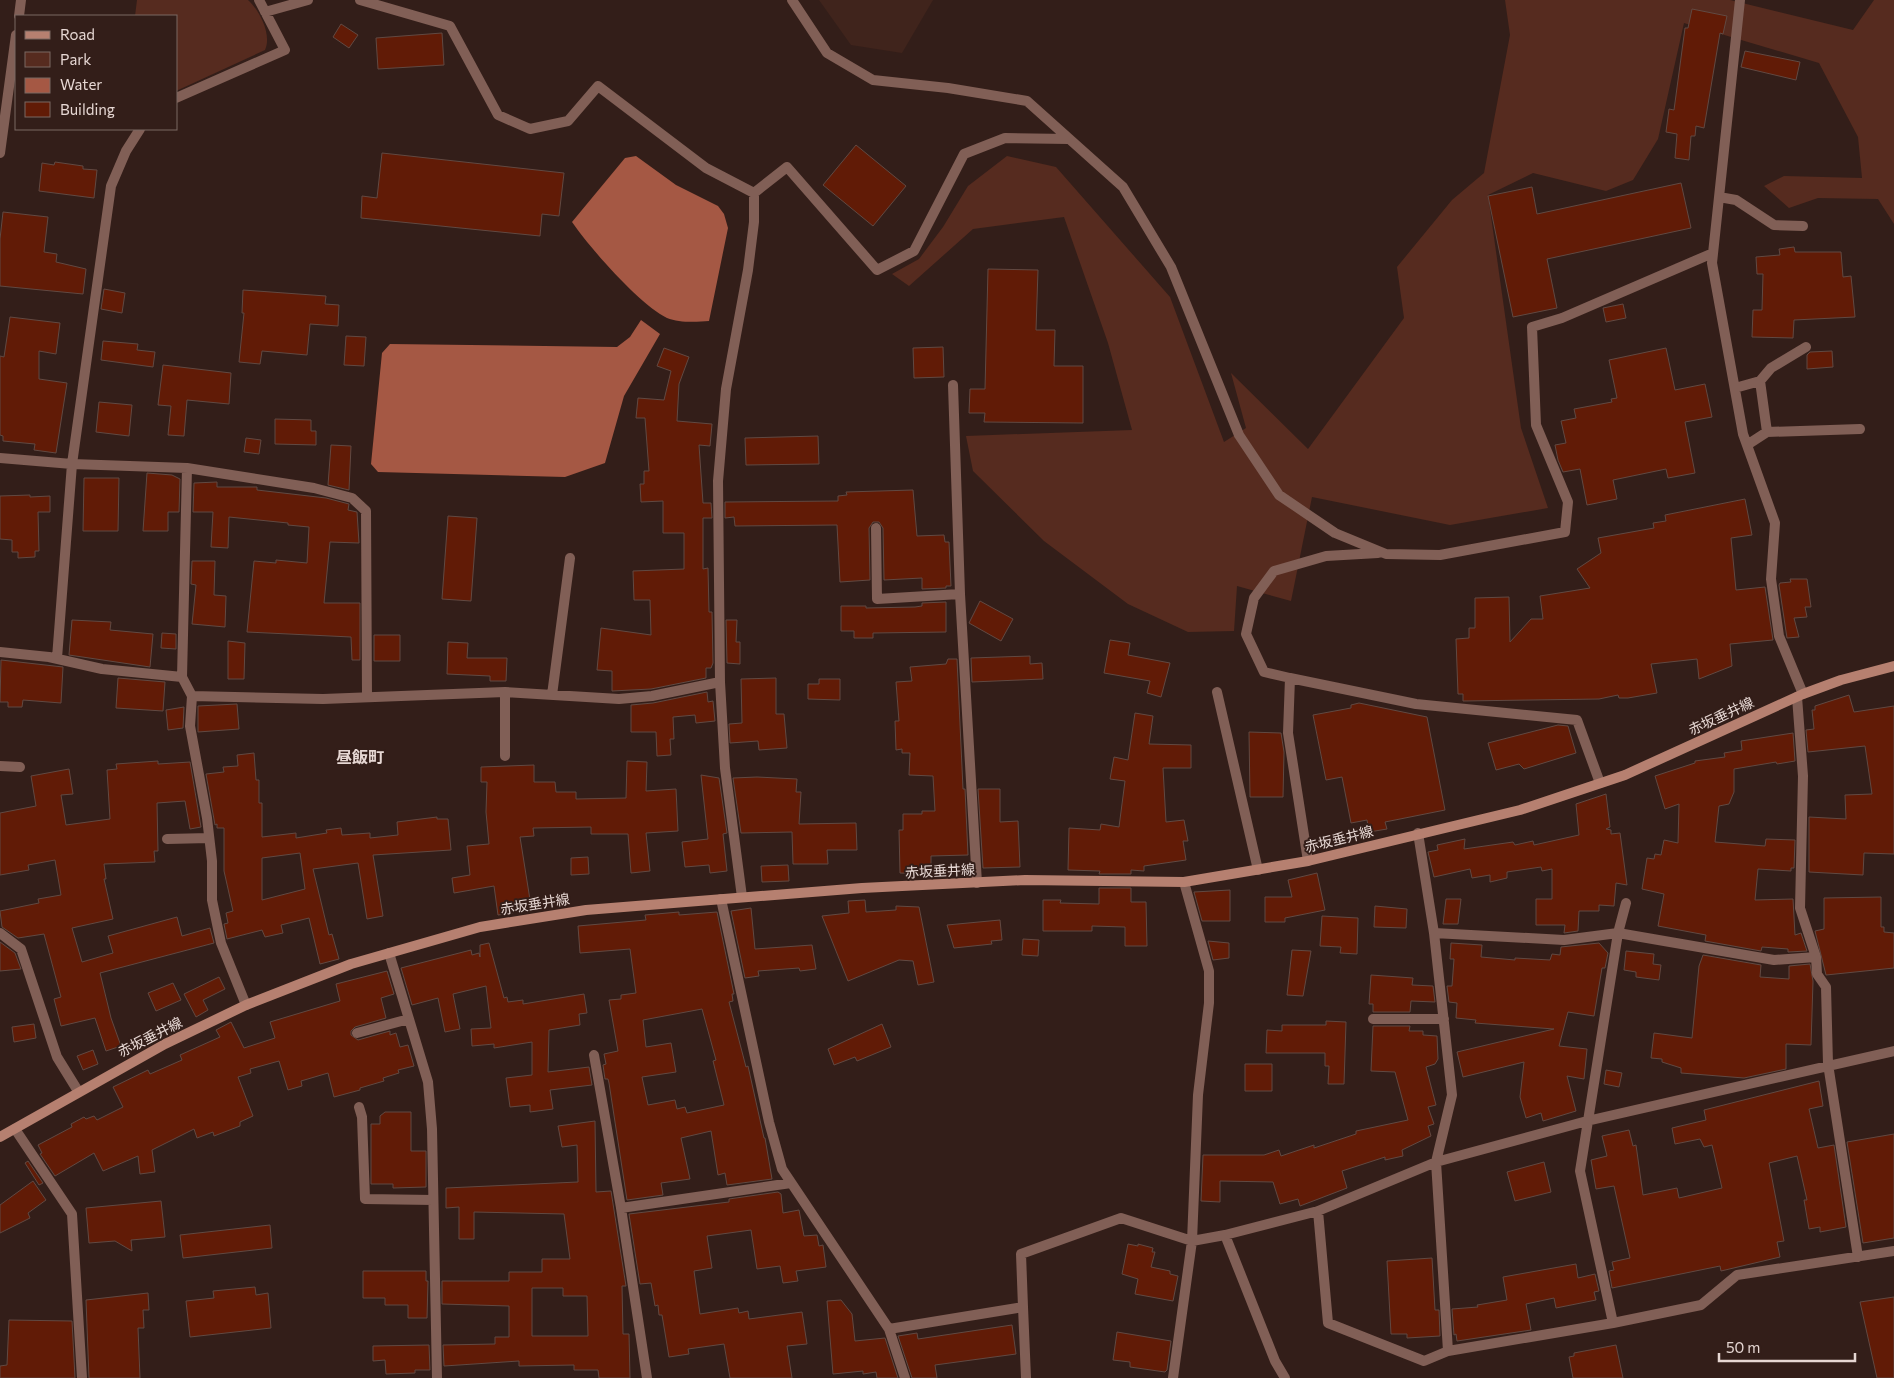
<svg xmlns="http://www.w3.org/2000/svg" width="1894" height="1378" font-family="Commissioner,'Noto Sans JP',sans-serif">
	<rect width="100%" height="100%" fill="#331e19"/>
	<path fill="#40241c" d="M819 0H933L902 53 851 45Z"/>
	<path fill="#562b1f" d="M137 0H248C260 11 272 35 265 50L176 91V16H135Z
		M1505 0H1730L1853 30 1874 0H1894V224L1878 199 1818 198 1789 208 1764 186 1784 176 1862 178 1858 137 1819 63 1684 23 1658 139 1633 180 1606 191 1533 173 1488 195 1521 428 1548 508 1450 525 1312 497 1291 601 1237 586 1234 631 1188 632 1128 604 1044 541 973 471 966 436 1132 430 1108 343 1064 217 973 229 909 286 892 274 919 259 943 227 968 186 1007 156 1056 167 1170 297 1224 442 1246 428 1231 373 1308 449 1404 318 1397 267 1452 200 1484 173 1510 35Z"/>
	<path fill="#a55844" d="M636 156 676 185 718 206 724 214 728 228 709 321C697 322 679 323 667 318 640 305 589 247 572 222L625 158Z
		M641 320 660 334 624 396 605 463 565 477 378 472 371 464 382 353 390 344 617 347 630 337Z"/>
	<path fill="#611b06" stroke="#614942" fill-rule="evenodd" d="M1692 9 1727 16 1723 34 1720 33 1704 128 1696 126 1695 136H1691L1689 160 1675 158 1677 134 1666 132 1669 109 1674 110 1685 28H1688Z
		M341 24 358 35 349 48 333 37Z
		M442 33 444 65 378 69 376 38Z
		M1745 51 1800 62 1796 80 1741 67Z
		M856 145 906 186 873 226 823 185Z
		M382 153 564 173 559 216 542 214 540 236 361 218 362 196 377 198Z
		M55 162 83 166V169L97 170 94 198 39 191 42 163 54 165Z
		M1681 183 1691 228 1547 259 1557 308 1513 317 1488 196 1532 187 1537 214Z
		M3 212 48 217 44 252 57 254 56 262 86 269 83 294 0 286V239Z
		M1794 247 1795 252H1841L1843 277 1851 276 1855 317 1794 320 1793 338 1752 337 1753 310H1762L1763 274H1757L1756 257 1780 255 1779 249Z
		M988 269 1038 270 1036 330H1055L1054 366H1083V423L984 422 985 413H969L970 389H985Z
		M104 289 125 293 122 313 101 309Z
		M243 290 326 296 325 304 339 305 338 326 310 324 307 355 262 351 260 364 239 362 244 313H242Z
		M1623 304 1626 318 1606 322 1603 308Z
		M10 317 60 323 56 354 39 351V379L67 383 56 453 34 450 35 444 3 441V436L0 435V356L4 357Z
		M346 336 366 337 364 366 344 365Z
		M103 341 138 344 137 350 155 352 153 367 101 360Z
		M943 347 944 377 914 378 913 348Z
		M664 348 689 357 679 384 677 421 712 424 710 446 699 445 703 503H711L712 518H703V569L708 568 709 612H712L713 663 711 668H706V678L651 689 612 691V671L597 670 601 628 651 635 650 600H634L633 571 684 569V533H663V501L641 502 640 484H644V471H649L645 418H636L638 398 664 400 671 371 657 366Z
		M1666 348 1675 390 1705 384 1712 417 1685 422 1695 473 1668 478 1666 469 1613 480 1617 499 1587 505 1580 469 1563 472 1558 460 1555 445 1566 443 1561 421 1576 418 1574 409 1612 402 1611 399 1617 398 1609 360Z
		M1832 351 1833 367 1807 369V355L1810 352Z
		M163 365 231 373 229 404 187 400 184 436 168 435 171 406 158 405Z
		M99 402 132 405 129 436 96 432Z
		M275 419 311 420V431H316V445L275 444Z
		M818 436 819 464 746 465 745 438Z
		M246 438 261 440 259 454 244 452Z
		M331 445 351 446 349 490 328 485Z
		M147 473 172 475 180 479 179 512H168V531H143Z
		M84 478H119L118 531H83Z
		M217 482V487H257V490L326 498 349 504 348 510 357 512 359 543 330 542 324 603H360V660H352L351 637 247 632 254 561 276 563V560L307 563 309 527 288 525V523L229 517 228 548 211 547 213 512H193L194 483Z
		M913 490 917 536 944 535 945 542H949L951 586H946V588L922 589V578L884 580 883 528 879 522H873L869 528 870 580 840 582 837 525 735 526 734 517 725 518V502L838 501V496L847 495 846 492Z
		M30 495V497L50 496V512H38L39 551H35V557L18 558V552H12V540L0 539V496Z
		M1745 499 1752 535 1731 538 1736 590 1765 587 1773 640 1730 644 1732 666 1699 679 1697 659 1651 664 1657 693 1628 698H1619L1618 695 1599 699 1463 701V694H1458L1456 639 1469 638V628H1475V598L1509 597 1510 642 1531 619H1543L1540 596 1590 588 1577 569 1601 553 1598 538 1654 528 1653 523 1666 521 1665 515Z
		M448 516 477 518 471 601 442 599Z
		M192 561H215L214 595 226 596 225 627 192 624 196 585 191 584Z
		M1790 579H1807L1811 607H1805L1807 617 1794 618 1799 637 1787 638 1779 585 1780 583 1791 582Z
		M980 601 1013 619 1001 641 969 623Z
		M946 602V632L873 633V638H854V631H841V606H866V608L915 607 922 606V603Z
		M72 620 111 622 110 630 153 634 150 667 69 655Z
		M726 620H737L736 642H740V664L727 663Z
		M162 633 176 634V649L161 648Z
		M374 635H400V661H374Z
		M1110 640 1130 643 1128 655 1170 663 1161 697 1147 693 1150 681 1104 673Z
		M228 641 245 643 244 679H228Z
		M448 642 468 643 467 658H507L506 681H490V676L447 674Z
		M1030 656V664L1042 663 1043 679 972 682 971 658Z
		M948 659H957L963 789H965L968 855 931 856V874L900 873 899 830H903V814H922V811H935L933 776 909 775 910 753H902V749L896 750 895 721H899L896 682 912 681 910 667 946 664Z
		M1 660 63 667 61 703 23 700 22 707H8V702H0Z
		M118 678 165 682 163 711 116 708Z
		M776 678V714H784L787 748 759 750 758 741 730 743 729 724 742 723 741 679Z
		M819 679H840V700L808 699V684H819Z
		M707 692 708 702 713 701 715 721 696 723 695 715 673 717 674 739H670L671 755 657 756 656 732H631V705L653 703Z
		M1849 695 1854 712 1894 706V854L1864 853 1863 875 1809 872V817L1846 819 1845 795 1872 794 1865 746 1808 752 1806 730 1814 729 1812 710H1815V706Z
		M1359 703 1427 717 1445 810 1385 822 1387 829 1369 832 1367 820 1351 823 1342 777 1326 780 1313 715 1351 708V705Z
		M237 704 239 729 198 732V706Z
		M184 707 183 728 168 730 166 710Z
		M1135 713 1153 716 1149 744 1191 745V768H1163L1166 822 1184 820 1188 841H1183L1186 860 1144 866V871L1131 870V874H1099L1100 871 1068 870 1069 828 1100 830 1101 824 1119 827 1125 781 1110 779 1114 757 1128 760Z
		M1558 725 1568 726 1576 753 1524 769 1519 764 1496 770 1488 743Z
		M1249 732 1281 733 1284 752 1283 797H1250Z
		M1793 733 1795 761 1777 764 1776 762 1734 769V792L1729 804 1719 806 1715 842 1765 846 1766 839 1795 840 1794 868H1791V871L1758 869 1755 900 1793 899 1795 935 1801 933 1807 951 1788 952V949L1762 947 1761 951 1705 941 1706 935 1658 926 1664 894 1642 889 1647 858 1654 859 1655 854 1661 855 1664 840 1678 843 1679 804 1665 809 1655 776 1695 763V761L1725 757 1724 753 1742 750 1741 741Z
		M254 753 256 780H259V803H262V837L296 833V838L327 833 326 830 341 828 342 835 370 833V838L398 835 397 822 437 817V819H448L451 850 373 855 383 916 367 919 358 863 313 869 329 935 332 934 339 959 320 964 309 918 281 925 283 933 265 937 262 930 227 939 224 924 228 923 226 913 233 911 224 871V828H217V824L215 825 206 774 224 772 223 767 238 766 237 755ZM300 853 305 889 262 900V858Z
		M158 761V764L190 762 201 827 190 829 185 801 157 803 158 851H154L155 862 104 864 106 879H104L113 919 72 928 82 962 113 953 108 936 177 917 182 936 210 928 214 943 100 973 111 1018 121 1046 106 1051 95 1018 61 1026 54 999 61 997 44 934 18 938 2 927 0 911 39 903 38 899 61 895 55 860 28 865 29 870 0 875V813L36 806 31 776 69 769 73 794 61 795 66 825 110 819 107 770 117 769 116 764Z
		M627 761 647 762 646 791 676 789 678 831 646 833 650 871 631 873 628 834H591V827L533 828 534 836 520 837 531 906 513 909V913L498 915 494 886 454 893 452 878 470 875 467 846 489 844 486 812 487 782H481V767L534 765V782H555L556 792H576V799L626 798Z
		M701 775 719 778 727 833 723 834 727 871 710 873 709 865 685 867 682 842 708 839Z
		M757 777 797 779 796 792H801L799 824 856 823 857 850H827L828 864H793L792 832 741 833 733 778Z
		M978 789H1000V822L1018 821 1020 867 983 868Z
		M1606 794 1610 827 1606 829 1611 830V834L1620 833 1627 885 1616 883 1614 906 1599 905V911H1579L1578 931 1564 933 1565 925H1536V899H1552V869L1542 871 1541 867 1507 872V878L1490 882V875L1472 878 1470 869 1434 877 1428 852 1438 850 1437 845 1465 839 1464 849 1513 842 1515 845 1533 841 1534 845 1579 835 1576 804Z
		M588 857 589 874 571 875V858Z
		M788 865 789 881 762 882 761 866Z
		M1317 873 1325 910 1285 918V922H1265V897H1292L1288 880Z
		M1099 888H1131V902H1146L1147 946H1125V927L1092 926V931H1043V900H1061L1060 903 1099 904Z
		M1230 890V921H1202L1194 892Z
		M1881 897V927H1884V932L1894 933V968L1826 975 1815 931 1824 929V898Z
		M1446 899H1461L1458 924H1443Z
		M865 900 866 912 896 910V906L919 907 934 982 918 985 913 961 899 960 848 981 822 916 849 913 848 901Z
		M1375 906 1407 909 1406 928 1374 927Z
		M751 908 755 949 812 945 816 969 800 971 799 968 758 971 759 976 745 978 731 911Z
		M679 912V915L717 912 734 994H732L733 1001 729 1002 746 1067 748 1066 764 1138H765L772 1179 727 1185 725 1173 718 1175 711 1131 681 1138 690 1179 661 1183 663 1195 627 1200 609 1083 608 1079H605L603 1065 606 1064 604 1054 618 1051 609 1000 621 999V995L636 993 630 949 580 953 578 926 646 920 645 915ZM702 1009 716 1060 713 1061 724 1105 687 1113 685 1107 677 1109 675 1100 648 1105 642 1077 676 1072 671 1043 646 1047 643 1020Z
		M1322 916 1358 918 1357 954 1340 953 1341 947 1320 946Z
		M1000 920 1002 940 991 941 992 944 954 948 947 925Z
		M1023 939 1039 940 1038 956 1022 955Z
		M1208 941 1229 943V958L1213 960Z
		M0 942 15 953 21 969 0 971Z
		M489 943 504 998 507 997 508 1002 523 1000V1004L584 994 587 1013 579 1014 580 1025 549 1030 548 1072 589 1067 592 1085 550 1090 553 1109 530 1112V1105L510 1107 506 1078 532 1075V1042L494 1048V1044L472 1046 471 1029 491 1028 486 986 453 994 460 1029 445 1032 438 998 412 1005 401 968 471 950 472 955 479 953 480 957V945Z
		M1451 943 1482 945 1481 957 1515 960V958L1550 960 1552 954 1560 955 1561 947 1599 943 1608 953 1605 968H1602L1594 1016 1568 1012 1559 1046 1587 1049 1584 1079 1567 1076 1576 1111 1543 1121 1541 1113 1526 1118 1520 1097 1524 1062 1463 1077 1457 1052 1554 1029 1475 1023 1476 1020 1456 1018 1457 1003 1449 1002 1447 986H1452L1454 959H1450Z
		M1292 950 1311 951 1303 996 1287 995Z
		M1626 951 1654 954 1653 964 1661 965 1659 980 1636 977V972L1624 970Z
		M1703 955 1761 965 1760 977 1789 979V966L1810 964 1813 981 1811 1045 1786 1044V1069L1744 1078 1681 1073V1068L1662 1062V1059L1651 1058 1654 1033 1692 1038 1699 966Z
		M387 971 394 994 381 998 386 1018 355 1027 351 1031V1035L358 1040 390 1031V1035L396 1033 400 1047 408 1045 414 1066 398 1070 399 1073 383 1078 384 1081 360 1088V1090L334 1097 328 1073 301 1081 302 1086 288 1090 279 1061 250 1069 251 1073 238 1077 253 1116 240 1122V1126L214 1136 213 1132 197 1138 194 1129 152 1150 155 1172 140 1174 138 1156 103 1171 94 1153 55 1176 40 1154 42 1153 38 1145 72 1127 71 1124 84 1117 86 1119 94 1116 97 1120 123 1107 113 1087 148 1070 150 1074 182 1060 180 1055 220 1037 216 1030 231 1022 244 1048 275 1038 270 1022 340 1001 336 984Z
		M1371 975 1413 978 1412 985 1433 986 1435 1002 1411 1001 1410 1012H1373V1004H1369Z
		M219 977 225 989 203 1000 208 1010 196 1017 184 994Z
		M173 983 181 1000 156 1011 148 993Z
		M1326 1021 1346 1022 1344 1084H1328L1329 1066H1325V1053H1266L1267 1030 1282 1031V1025H1326Z
		M34 1024 36 1038 14 1042 12 1027Z
		M882 1024 891 1047 857 1061 855 1057 834 1065 828 1049Z
		M1373 1026H1410L1409 1031H1423V1035L1437 1036 1438 1059 1435 1064 1426 1067 1436 1105 1428 1107 1434 1124 1428 1126 1431 1136 1402 1150 1403 1156 1385 1160V1157L1342 1171 1347 1188 1300 1206 1298 1199 1280 1204 1273 1182 1220 1181V1202L1201 1201 1203 1155H1264L1279 1150 1281 1156 1314 1145V1148L1356 1134V1131L1408 1120 1395 1072 1371 1071Z
		M93 1050 98 1064 83 1070 77 1056Z
		M1245 1064H1272V1091H1245Z
		M1606 1070 1622 1073 1619 1087 1604 1084Z
		M1819 1081 1823 1106 1809 1109 1818 1148 1834 1145 1846 1227 1820 1232V1227L1809 1229 1804 1200H1807L1797 1156 1769 1163 1784 1241 1777 1242 1780 1257 1721 1271 1720 1266 1612 1288 1609 1271 1614 1270 1612 1262 1630 1258 1614 1186 1596 1189 1591 1160 1607 1156 1602 1136 1629 1130 1633 1146 1636 1145 1643 1195 1677 1188 1679 1198 1722 1188 1712 1145 1704 1147 1700 1139 1675 1144 1672 1128 1706 1120 1704 1110Z
		M385 1112H411V1151H426V1187L393 1188V1184H371V1124H380V1116Z
		M595 1121 596 1192 611 1191 626 1286H622L623 1334H629L630 1378H599L598 1370H574V1365L519 1366V1361L444 1366 443 1345 495 1344V1337H509V1306L442 1304V1281H509V1272H542V1259H570L564 1214 474 1212V1239H459V1207L446 1208V1188L578 1182 577 1145 562 1147 558 1126ZM532 1288H563V1296H587L588 1336H532Z
		M1894 1134V1238L1863 1243 1847 1142Z
		M28 1161 43 1183 39 1185 25 1163Z
		M1544 1162 1551 1192 1515 1201 1507 1172Z
		M33 1181 46 1200 28 1213 30 1218 0 1233V1205Z
		M778 1192 781 1194 783 1213 799 1210 804 1236 817 1235 819 1246 823 1245 826 1267 796 1271 798 1281 783 1283 780 1266 757 1269 751 1230 707 1236 712 1268 694 1271 700 1314 738 1308 739 1313 748 1311 749 1319 802 1312 807 1344 787 1346 792 1378H730L724 1344 688 1349 689 1354 669 1357 662 1315H659L658 1305 655 1306 651 1283 640 1284 629 1214 729 1202V1199Z
		M161 1201 165 1237 131 1240 132 1251 115 1241 89 1243 86 1208Z
		M270 1225 272 1248 183 1258 180 1235Z
		M1128 1244 1138 1246V1244L1153 1248 1152 1252H1155L1151 1267 1170 1271V1274L1178 1276 1173 1301 1135 1294 1138 1279 1122 1274Z
		M1432 1258 1435 1310H1439L1440 1336 1407 1338V1334H1391L1387 1261Z
		M1576 1264 1578 1278 1595 1274 1599 1291 1594 1292 1596 1300 1556 1308 1554 1298 1526 1304 1531 1330 1457 1341 1456 1334 1454 1335 1452 1309 1478 1307 1477 1305 1507 1300 1503 1277Z
		M363 1271H426V1281H428L427 1318H408V1305H385V1298H363Z
		M255 1287 256 1295 268 1293 271 1328 190 1337 186 1301 214 1298 213 1291Z
		M148 1293 149 1310H143L144 1328H138L140 1378H89L86 1300Z
		M1894 1297V1378H1877L1860 1302Z
		M841 1300 852 1314 855 1341 885 1338 898 1378H877L876 1372 863 1374V1371L833 1374 827 1301Z
		M9 1320 72 1321 75 1378H0V1366L7 1365Z
		M1012 1325 1016 1354 935 1365 937 1378H912L898 1336 917 1333 918 1339Z
		M1117 1332 1171 1341 1167 1370 1165 1372 1130 1367V1362L1113 1360Z
		M429 1345 430 1370H415V1373L386 1374 385 1360 373 1361V1346Z
		M1616 1345 1623 1378H1573L1569 1357 1574 1356V1353Z"/>
	<g fill="none" stroke-linecap="round" stroke-linejoin="round">
		<path stroke="#815f56" stroke-width="10" d="M360 0 450 26 498 115 530 129 568 121 598 86 706 168 754 193V222L748 270 726 389 718 481 720 682 725 768 742 897
			M792 0 827 53 873 80 948 88 1027 101 1123 187 1171 267 1239 435 1279 495 1335 533 1386 554 1440 555 1565 532 1568 502 1536 425 1532 327 1562 318 1713 253
			M1740 0 1712 263 1743 434 1775 523 1771 579 1779 636 1803 694
			M265 12 308 0
			M19 16 21 0
			M176 98 285 50 259 0
			M0 153 16 35
			M754 193 787 167 877 270 914 251 964 154 1005 138 1069 139
			M1719 197 1736 200 1774 225 1803 226
			M1760 381 1767 432
			M953 385 960 594
			M1735 388 1760 381 1771 368 1806 347
			M1747 445 1767 432 1860 429
			M0 458 72 464 111 186 126 151 140 129
			M876 528 877 599 960 594 977 883
			M0 652 49 657 102 669 182 677 192 696 190 726 207 818 212 861V900L221 943 246 1005
			M57 658 72 464 187 468 314 488 352 498 366 511 367 697
			M182 677 187 468
			M1290 678 1416 704 1577 720 1600 783
			M505 692V756
			M1217 692 1258 870
			M552 695 570 558
			M192 696 323 699 505 692 619 699 652 696 720 682
			M1797 697 1803 776 1800 908 1816 957
			M0 766 20 767
			M1418 833 1434 933 1452 1095 1436 1162 1448 1351
			M167 839 209 838
			M1308 861 1288 733 1290 678 1264 672 1246 634 1254 598 1274 571 1326 556 1378 553
			M721 899 769 1122 782 1169 889 1329 905 1378
			M1626 903 1618 933 1774 960 1816 957 1817 974 1826 987 1828 1064 1858 1257
			M0 933 21 949 57 1057 78 1091
			M1434 933 1564 940 1618 933 1580 1171 1613 1323
			M389 953 428 1082 432 1129 437 1378
			M1373 1019H1444
			M357 1033 409 1019
			M594 1055 621 1208 647 1378
			M359 1107 362 1117 365 1199 433 1200
			M15 1129 72 1214 82 1378
			M621 1208 791 1183
			M1318 1211 1328 1323 1424 1361 1448 1351 1613 1323 1701 1305 1737 1275 1894 1251
			M1225 1235 1275 1361 1285 1378
			M1023 1307 1026 1378
			M889 1329 1023 1307 1021 1254 1121 1218 1192 1241 1225 1235 1318 1211 1436 1162 1587 1121 1894 1051
			M1173 1378 1192 1241 1198 1095 1209 1003V971L1184 882"/>
		<path stroke="#b68070" stroke-width="10" d="M0 1137 165 1044 246 1005 351 964 480 927 586 910 862 888 1025 880 1184 882 1308 861 1520 810 1625 775 1803 694 1841 680 1894 666"/>
	</g>
	<g text-anchor="middle" stroke-width="4" stroke-linejoin="round" paint-order="stroke">
		<g font-size="14" fill="#e6d7d3" stroke="#331e19">
			<text transform="translate(1721 716) rotate(-25)" y="5">赤坂垂井線</text>
			<text transform="translate(1339 839) rotate(-14)" y="5">赤坂垂井線</text>
			<text transform="translate(940 871) rotate(-3)" y="5">赤坂垂井線</text>
			<text transform="translate(535 904) rotate(-9)" y="5">赤坂垂井線</text>
			<text transform="translate(150 1037) rotate(-27)" y="5">赤坂垂井線</text>
		</g>
		<g font-size="16" font-weight="bold" fill="#e6d7d3" stroke="#331e19">
			<text x="360" y="763">昼飯町</text>
		</g>
	</g>
	<rect x="15" y="15" width="162" height="115" fill="#331e19" stroke="#7b6863"/>
	<rect x="25" y="31" width="25" height="8" fill="#b68070" stroke="#7b6863"/>
	<text x="60" y="40" font-size="15" fill="#e6d7d3">Road</text>
	<rect x="25" y="52" width="25" height="15" fill="#562b1f" stroke="#7b6863"/>
	<text x="60" y="65" font-size="15" fill="#e6d7d3">Park</text>
	<rect x="25" y="78" width="25" height="15" fill="#a55844" stroke="#7b6863"/>
	<text x="60" y="90" font-size="15" fill="#e6d7d3">Water</text>
	<rect x="25" y="102" width="25" height="15" fill="#611b06" stroke="#7b6863"/>
	<text x="60" y="115" font-size="15" fill="#e6d7d3">Building</text>
	<path d="M1719 1353v8h136v-8" fill="none" stroke="#e6d7d3" stroke-width="2.5"/>
	<text x="1726" y="1353" font-size="15" fill="#e6d7d3" stroke="#331e19" stroke-width="4" paint-order="stroke">50 m</text>
</svg>
